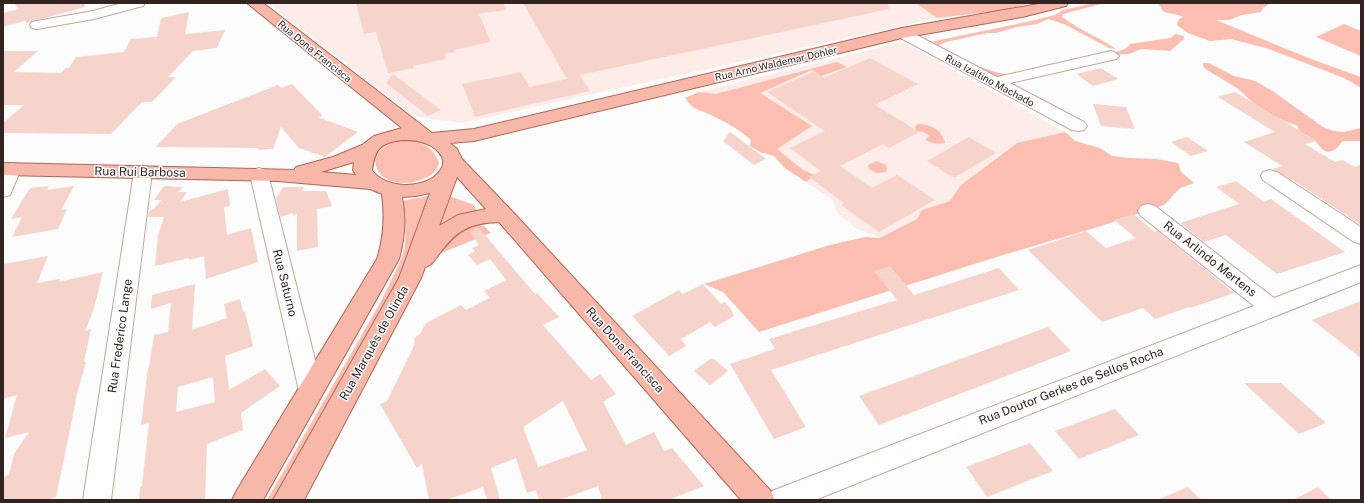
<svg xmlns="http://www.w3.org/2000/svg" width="1364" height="503" font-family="'Public Sans',sans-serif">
	<rect width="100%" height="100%" fill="#fcfcfc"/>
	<path fill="#feece8" d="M268 3H916L937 18 462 123 414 116Z
		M902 42 1065 132 1016 143 961 185 950 201 922 210 917 219 880 238 855 228 836 211 833 200 785 168 774 156 760 152 750 146 751 140 741 131 710 114 692 108 685 98 699 92Z"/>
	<path fill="#fbbeb0" d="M916 3H1031L998 11 937 18Z
		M1094 3H1105L1063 14 1062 17C1079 30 1099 37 1116 49L1109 48 1064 24 1048 19 1037 24 1017 27 996 33H987L946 42 937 46C943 53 994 73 1004 74 1020 76 1036 67 1051 64 1069 61 1087 57 1105 53 1114 51 1124 53 1130 44L1170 38 1175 34 1184 36V39L1170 51 1142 49 1129 54 1112 55 1006 78 994 77 925 43 1031 21 1055 15 1063 10Z
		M1158 3H1268V5L1263 8 1261 12 1242 15 1229 20H1216L1311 59 1361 77V88L1344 78 1269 49 1231 39 1210 41 1188 33 1177 25 1179 19 1183 17C1177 13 1169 15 1163 11 1161 9 1160 5 1158 3Z
		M1344 24 1361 31V56L1316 37Z
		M837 62 847 67 821 76 812 70 760 93 812 126 777 149 803 170 815 175 806 182 785 168 774 156 760 152 750 146 751 140C739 129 725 122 711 115 698 109 694 110 685 98L699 92 716 94Z
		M1203 63H1209L1234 76 1255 81 1274 92 1323 127 1334 131 1344 132 1361 128V141H1343L1335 150 1327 152C1318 147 1318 143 1312 138 1307 135 1302 134 1298 129V126L1284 121 1259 108 1237 88 1207 70 1203 66Z
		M918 124C931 124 942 130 945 143 938 145 931 143 925 140L930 136 923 132 916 131 915 127Z
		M1065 132 1075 141 1100 148 1112 156 1130 158 1156 159 1178 163 1181 172 1194 183 1180 188 1164 205 1101 226 1003 255 759 332 723 292 704 284 830 245 865 237 880 238 917 219 922 210 950 201 961 185 1017 143Z
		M406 139C422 142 434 147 439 163 437 172 431 176 423 179 379 197 351 149 406 139Z
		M876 161 886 165 887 169 886 172 877 173 869 169 868 165Z
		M433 195 408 261 274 500H267L380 303C388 286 398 269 404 251 407 240 405 212 402 201Z
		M446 195 472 204 477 210 449 220 441 225 427 245Z
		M474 224 484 226 491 233 441 253 447 236Z"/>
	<path fill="#f6d3cb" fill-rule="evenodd" d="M14 3H84L85 7 27 23 25 21 3 27V13L19 9Z
		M356 3H504L505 10 479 14 491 42 454 50 455 52 444 54 446 59 413 66 414 68 388 73 376 32 364 34Z
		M523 3H888L889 9 580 75 590 91 475 117 462 84 521 72 529 87 567 79Z
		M189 12 185 34 225 30 217 48 193 51 168 77H176L152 102H142L111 134 3 133V123L24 105H3V51H38L14 72 61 73 66 68H69L76 57 124 52 131 39 157 37 161 18Z
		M870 58 918 84 875 105 919 132 889 148 883 144 840 166 872 188 897 175 935 200 879 232 841 205 844 203 809 177 821 171 790 148 825 131 767 92 813 72 824 78Z
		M1101 68 1118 79 1093 86 1076 74Z
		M393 74 441 110 428 116 386 83Z
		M292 84 323 116 318 117 358 132 325 157 299 148 281 127 273 149 258 150 259 148 156 147 177 124 278 85 281 88Z
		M1235 92 1317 141 1305 144 1335 162 1343 160 1355 167 1361 165V225L1299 184 1273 169 1282 166 1244 142 1275 132 1218 97Z
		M1093 104 1126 107 1135 129 1101 126Z
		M730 132 766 159 754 165 723 141Z
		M969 137 996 153 954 178 927 161Z
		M1187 137 1208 151 1191 156 1171 142Z
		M1236 181 1264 202 1271 199 1345 252 1277 274 1226 235 1204 242 1180 223 1239 204 1216 187Z
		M49 186 47 190 74 186 61 210 67 209 58 229 12 237 22 217 11 219 30 188Z
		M164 186 183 187 178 192H187L180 202 228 189 230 206 224 207 227 235 251 228 258 262 206 279 204 256 189 260V258L155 266 158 236 164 217H148L149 211 154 209 161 200H154Z
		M283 187H304L302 191H326L332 206 317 209 318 247 297 251V214L293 215V213L280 217 276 199Z
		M1133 214 1155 232 1158 231 1234 293 1190 308 1189 307 1155 319 1143 308 1102 322 1028 250 1086 231 1106 248 1136 238 1114 220Z
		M478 227 535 294 537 293 559 317 543 325 591 380 600 374 616 394 603 402 626 445 654 432 664 451 672 448 704 486 668 500H602L598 486 559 500H539L536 490 527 493 516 458 491 468 500 500H487L483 487 446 500H429L422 464 417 468 380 404 387 401 414 346 415 337 420 334 426 323 461 305 466 310 490 298 484 291 506 280 490 259 477 265 468 255 475 251 472 248 479 245 471 233ZM563 401 587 450 538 467 523 427Z
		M48 256 37 283 60 279 59 282 103 272 94 308 85 331 91 329 84 362H86L75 401 76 400 56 497 47 500H3V477L9 475 14 454 29 432 5 438 17 395 3 399V264Z
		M890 266 914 295 999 268 1019 290 771 370 806 427 774 439 730 364 775 349 769 339 897 300 874 271Z
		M195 284 192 330 227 318 224 304 240 299 243 312 245 311 253 346 225 356 229 390 265 369 280 386 241 413 243 430 207 444 205 500H139L140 487 142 486 149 423 141 425 148 368 149 367 154 335 168 332 171 303 151 309 152 295ZM213 377 215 402 176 412 178 387Z
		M703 284 721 304 725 302 731 309 734 316 715 327 710 322 681 339 686 346 669 356 632 316 679 290 683 294Z
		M1361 301V358L1312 320Z
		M1048 327 1071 351 879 425 859 396Z
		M710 359H714L728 371 710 385 694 371Z
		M1244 383H1281L1326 423 1299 434Z
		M1115 409 1139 435 1079 459 1055 431Z
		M1030 443 1053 471 987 497 966 467Z
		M1188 487 1201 500H1157Z
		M1318 487 1331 500H1293Z"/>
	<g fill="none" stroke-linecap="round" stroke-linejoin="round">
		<defs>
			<path id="minor" d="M122 3H145L143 6 94 19 37 29 32 28 30 25 32 22 37 21 93 11Z
				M902 29 907 30 997 77 1111 51 1116 53 1119 56 1116 59 1010 83 1084 122 1087 126 1084 130 1078 131 1072 130 897 36 895 33 897 30Z
				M12 163 19 165 21 169 10 195 3 197V168L5 165Z
				M143 166 150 168 152 172 111 500H83L134 172 136 168Z
				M259 168 266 170 268 174 323 391 320 398 311 401 302 398 299 391 250 174 252 170Z
				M1270 170 1277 172 1361 227V244L1354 242 1263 180 1261 176 1263 172Z
				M1148 204 1155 206 1274 298 1361 265V282L815 500H768L772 491 1254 306 1141 216 1138 211 1141 206Z"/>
			<path id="major" d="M247 3H263L432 133 474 129 902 28 1044 3H1068L1066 6 1022 17 902 38 474 141 450 143 457 149 462 159 511 210 770 490 775 500H741L499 222C470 223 457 230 440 253 435 259 433 265 425 267L421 278 304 500H273L399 278 430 193 416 196 402 197C406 218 405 238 399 259L263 500H232L237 490 377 259C384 237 385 216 382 194L370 189 278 181 3 175V163L294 170 296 167 333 157 362 145 374 136 402 128ZM402 140C408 140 415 140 421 142 434 145 451 158 439 172 425 190 384 189 372 170 375 149 380 143 402 140ZM354 162 353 170 356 175 321 172ZM457 177 486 209 458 215 439 226Z"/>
		</defs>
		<use href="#minor" stroke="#c6a49d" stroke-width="2"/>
		<use href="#major" stroke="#ae6656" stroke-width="2"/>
		<use href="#minor" fill="#fff" fill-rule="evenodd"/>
		<use href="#major" fill="#f7b8aa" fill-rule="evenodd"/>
	</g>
	<g text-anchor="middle" stroke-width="3" stroke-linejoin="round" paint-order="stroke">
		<g font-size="10" fill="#312421" stroke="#fff">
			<text transform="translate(315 51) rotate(39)" y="4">Rua Dona Francisca</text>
			<text transform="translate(776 63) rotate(-13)" y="4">Rua Arno Waldemar Döhler</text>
			<text transform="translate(990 80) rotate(28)" y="4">Rua Izaltino Machado</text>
		</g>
		<g font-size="12" fill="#312421" stroke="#fff">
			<text transform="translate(140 172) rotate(1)" y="4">Rua Rui Barbosa</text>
			<text transform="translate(1210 259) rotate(38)" y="4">Rua Arlindo Mertens</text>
			<text transform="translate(285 283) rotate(76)" y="4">Rua Saturno</text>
			<text transform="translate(120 336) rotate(-82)" y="4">Rua Frederico Lange</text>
			<text transform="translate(374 343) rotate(-61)" y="4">Rua Marquês de Olinda</text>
			<text transform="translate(625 350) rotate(48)" y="4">Rua Dona Francisca</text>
			<text transform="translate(1071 386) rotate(-21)" y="4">Rua Doutor Gerkes de Sellos Rocha</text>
		</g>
	</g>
	<rect width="1364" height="503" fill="none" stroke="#312421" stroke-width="8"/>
</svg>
